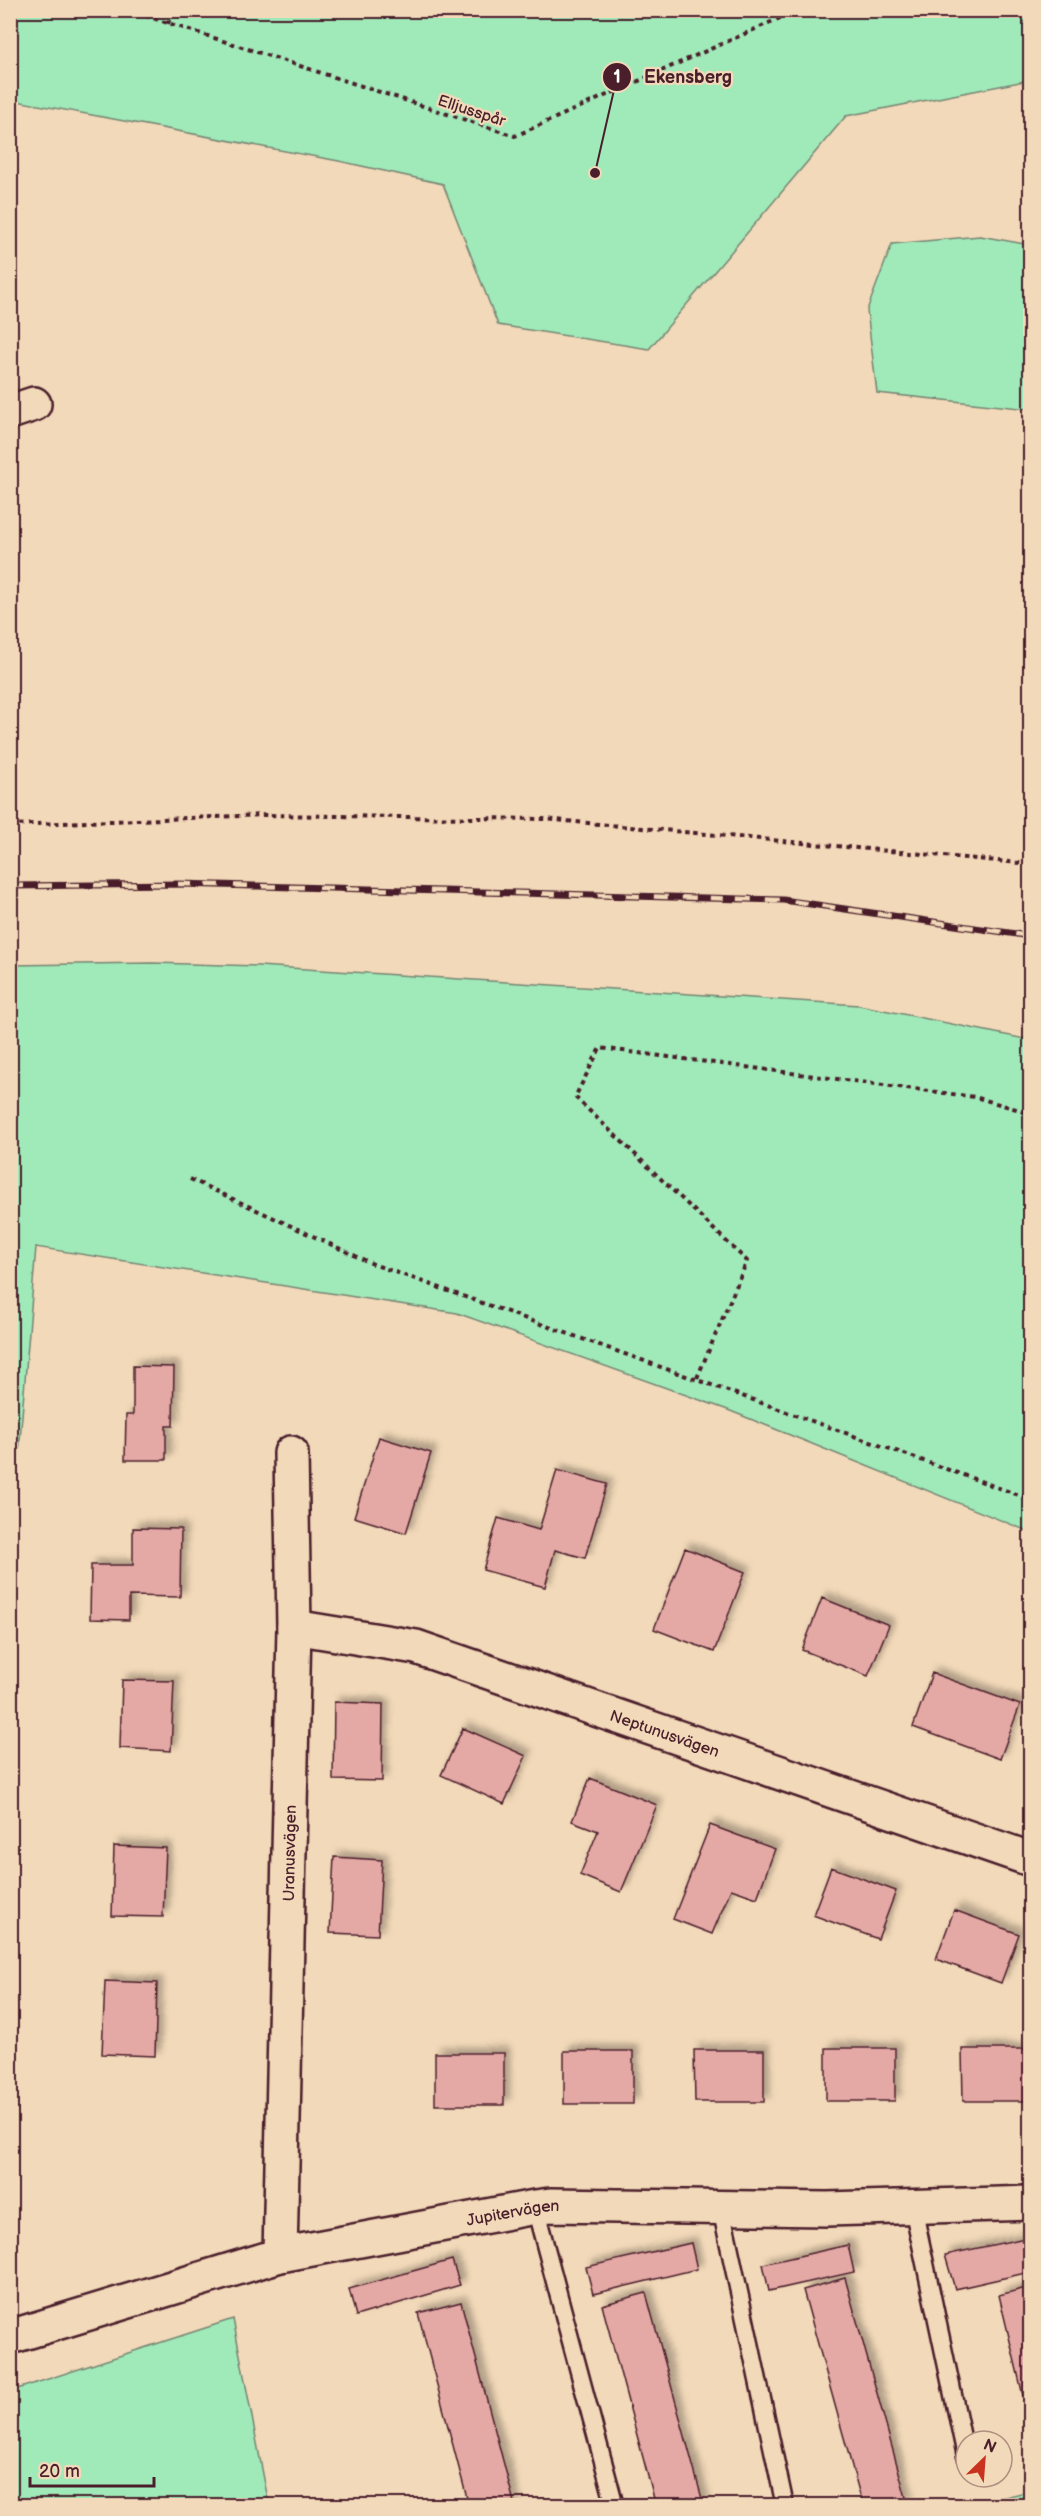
<svg xmlns="http://www.w3.org/2000/svg" width="1041" height="2516" font-family="'Balsamiq Sans',sans-serif">
	<defs>
		<filter id="shadow"><feDropShadow dx="5.5" dy="-5.5" stdDeviation="3" flood-color="#0004"/></filter>
	</defs>
	<rect width="100%" height="100%" fill="#f2d9b9"/>
	<filter id="ink" filterUnits="userSpaceOnUse"><feTurbulence type="fractalNoise" baseFrequency=".0167" numOctaves="2"/><feDisplacementMap in="SourceGraphic" scale="12" xChannelSelector="R" yChannelSelector="G"/><feConvolveMatrix kernelMatrix="1 2 1 2 8 2 1 2 1" color-interpolation-filters="sRGB"/></filter>
	<g filter="url(#ink)">
		<path fill="#a0eab9" stroke="#758472" stroke-width="1.5" d="M10 11H1030V80L846 116 649 349 498 325 443 184 339 161 11 100Z
			M980 236 1030 245V409L877 393 867 310 892 244Z
			M152 963 259 966 859 1005 1030 1040V1532L728 1410 457 1313 36 1247 11 1549V965Z
			M233 2319 269 2505H11V2391Z
			M1030 2491V2505H971Z"/>
		<path fill="#e4a9a5" stroke="#4a1f2b" stroke-width="1.5" filter="url(#shadow)" d="M133 1366 174 1367 173 1426H166V1460H125L126 1415H133Z
			M379 1437 431 1453 406 1533 354 1517Z
			M557 1470 607 1484 585 1558 555 1550 545 1587 483 1570 498 1518 539 1530Z
			M133 1528 181 1529 180 1597 129 1596V1620L90 1619 91 1565H133Z
			M685 1548 745 1572 714 1652 654 1629Z
			M822 1598 889 1625 868 1676 802 1650Z
			M932 1673 1020 1705 1000 1759 913 1727Z
			M122 1680 174 1681 171 1751 120 1748Z
			M334 1702 383 1704 382 1781 333 1780Z
			M463 1728 526 1756 504 1804 441 1775Z
			M590 1778 657 1805 621 1892 580 1875 598 1831 572 1821Z
			M710 1825 775 1849 757 1898 731 1889 712 1934 673 1919Z
			M114 1846 166 1848 163 1917 112 1916Z
			M334 1857 382 1860 378 1935 330 1933Z
			M831 1867 896 1891 878 1939 813 1915Z
			M954 1910 1019 1934 1001 1983 936 1959Z
			M105 1981 157 1983 155 2056 102 2054Z
			M826 2048H895V2101H826Z
			M962 2049H1030V2101H963Z
			M694 2050H764V2102H695Z
			M564 2051H633V2104H564Z
			M435 2053H504V2105H435Z
			M1030 2237V2272L955 2289 945 2255Z
			M691 2243 697 2269 593 2294 586 2267Z
			M848 2245 854 2272 769 2291 763 2264Z
			M452 2260 460 2285 356 2316 349 2289Z
			M845 2278 907 2501 891 2506H863L803 2290Z
			M1030 2287V2425L999 2295Z
			M646 2293 704 2506H656L602 2305Z
			M461 2302 515 2506H469L418 2313Z"/>
		<g fill="none" stroke-linecap="round" stroke-linejoin="round">
			<defs>
				<path id="service" d="M535 2207 615 2506
					M913 2207 966 2456
					M721 2208 785 2506"/>
				<g id="minor">
					<path d="M10 412 34 404"/>
					<path id="s1" d="M294 1627 416 1647 1030 1859"/>
					<path id="s2" d="M280 2255 294 1627 291 1453"/>
					<path id="s3" d="M10 2337 280 2255 535 2207 550 2205 827 2209 1030 2203"/>
				</g>
			</defs>
			<use href="#service" stroke="#4a1f2b" stroke-width="21"/>
			<use href="#minor" stroke="#4a1f2b" stroke-width="38"/>
			<path stroke="#4a1f2b" stroke-width="4" stroke-dasharray="4.5 4.5" stroke-linecap="butt" d="M128 10 515 136 798 10
				M168 24 172 10
				M10 825 265 815 544 819 1030 864
				M190 1179 373 1264 1030 1499
				M697 1378 747 1261 575 1097 600 1048 975 1097 1030 1113"/>
			<use href="#service" stroke="#f2d9b9" stroke-width="16"/>
			<use href="#minor" stroke="#f2d9b9" stroke-width="33"/>
			<defs>
				<path id="rail" d="M10 886 179 884 783 900 1030 936"/>
			</defs>
			<use href="#rail" stroke="#4a1f2b" stroke-width="7"/>
			<use href="#rail" stroke="#f2d9b9" stroke-width="4.5" stroke-dasharray="14" stroke-linecap="butt"/>
		</g>
	</g>
	<g text-anchor="middle" stroke-width="4.5" stroke-linejoin="round" paint-order="stroke">
		<g font-size="16" fill="#4a1f2b" stroke="#f2d9b9">
			<text transform="translate(472 110) rotate(18)" y="6">Elljusspår</text>
			<text dy="6" stroke="none"><textPath href="#s1" startOffset="387">Neptunusvägen</textPath></text>
			<text dy="6" stroke="none"><textPath href="#s2" startOffset="402">Uranusvägen</textPath></text>
			<text dy="6" stroke="none"><textPath href="#s3" startOffset="519">Jupitervägen</textPath></text>
		</g>
	</g>
	<path fill="none" stroke="#4a1f2b" stroke-width="2" d="M595 173L617 77"/>
	<g fill="#4a1f2b" stroke="#f2d9b9" stroke-width="2">
		<circle cx="595" cy="173" r="6"/>
		<circle cx="617" cy="77" r="15"/>
	</g>
	<g font-size="18" text-anchor="middle" font-weight="bold" fill="#fff">
		<text x="617" y="83">1</text>
	</g>
	<g font-size="18" text-anchor="middle" font-weight="bold" fill="#4a1f2b" stroke="#f2d9b9" stroke-width="4.5" stroke-linejoin="round" paint-order="stroke">
		<text x="688" y="83">Ekensberg</text>
	</g>
	<rect width="1041" height="2516" fill="none" stroke="#f2d9b9" stroke-width="36"/>
	<rect x="18" y="18" width="1005" height="2480" fill="none" stroke="#4a1f2b" stroke-width="2" filter="url(#ink)"/>
	<g transform="translate(984 2459) rotate(25)"><circle r="28" fill="#f2d9b9" stroke="#af8f80" stroke-width="1.5"/>
	<path d="M0-4.5L10 22L0 15L-10 22Z" fill="#c8321e"/>
	<text y="-9" font-size="16" font-weight="bold" text-anchor="middle" fill="#4a1f2b">N</text>
	</g>
	<path d="M30 2477v9h124v-9" fill="none" stroke="#4a1f2b" stroke-width="3"/>
	<text x="39" y="2477" font-size="18" fill="#4a1f2b" stroke="#f2d9b9" stroke-width="4.5" paint-order="stroke">20 m</text>
</svg>
